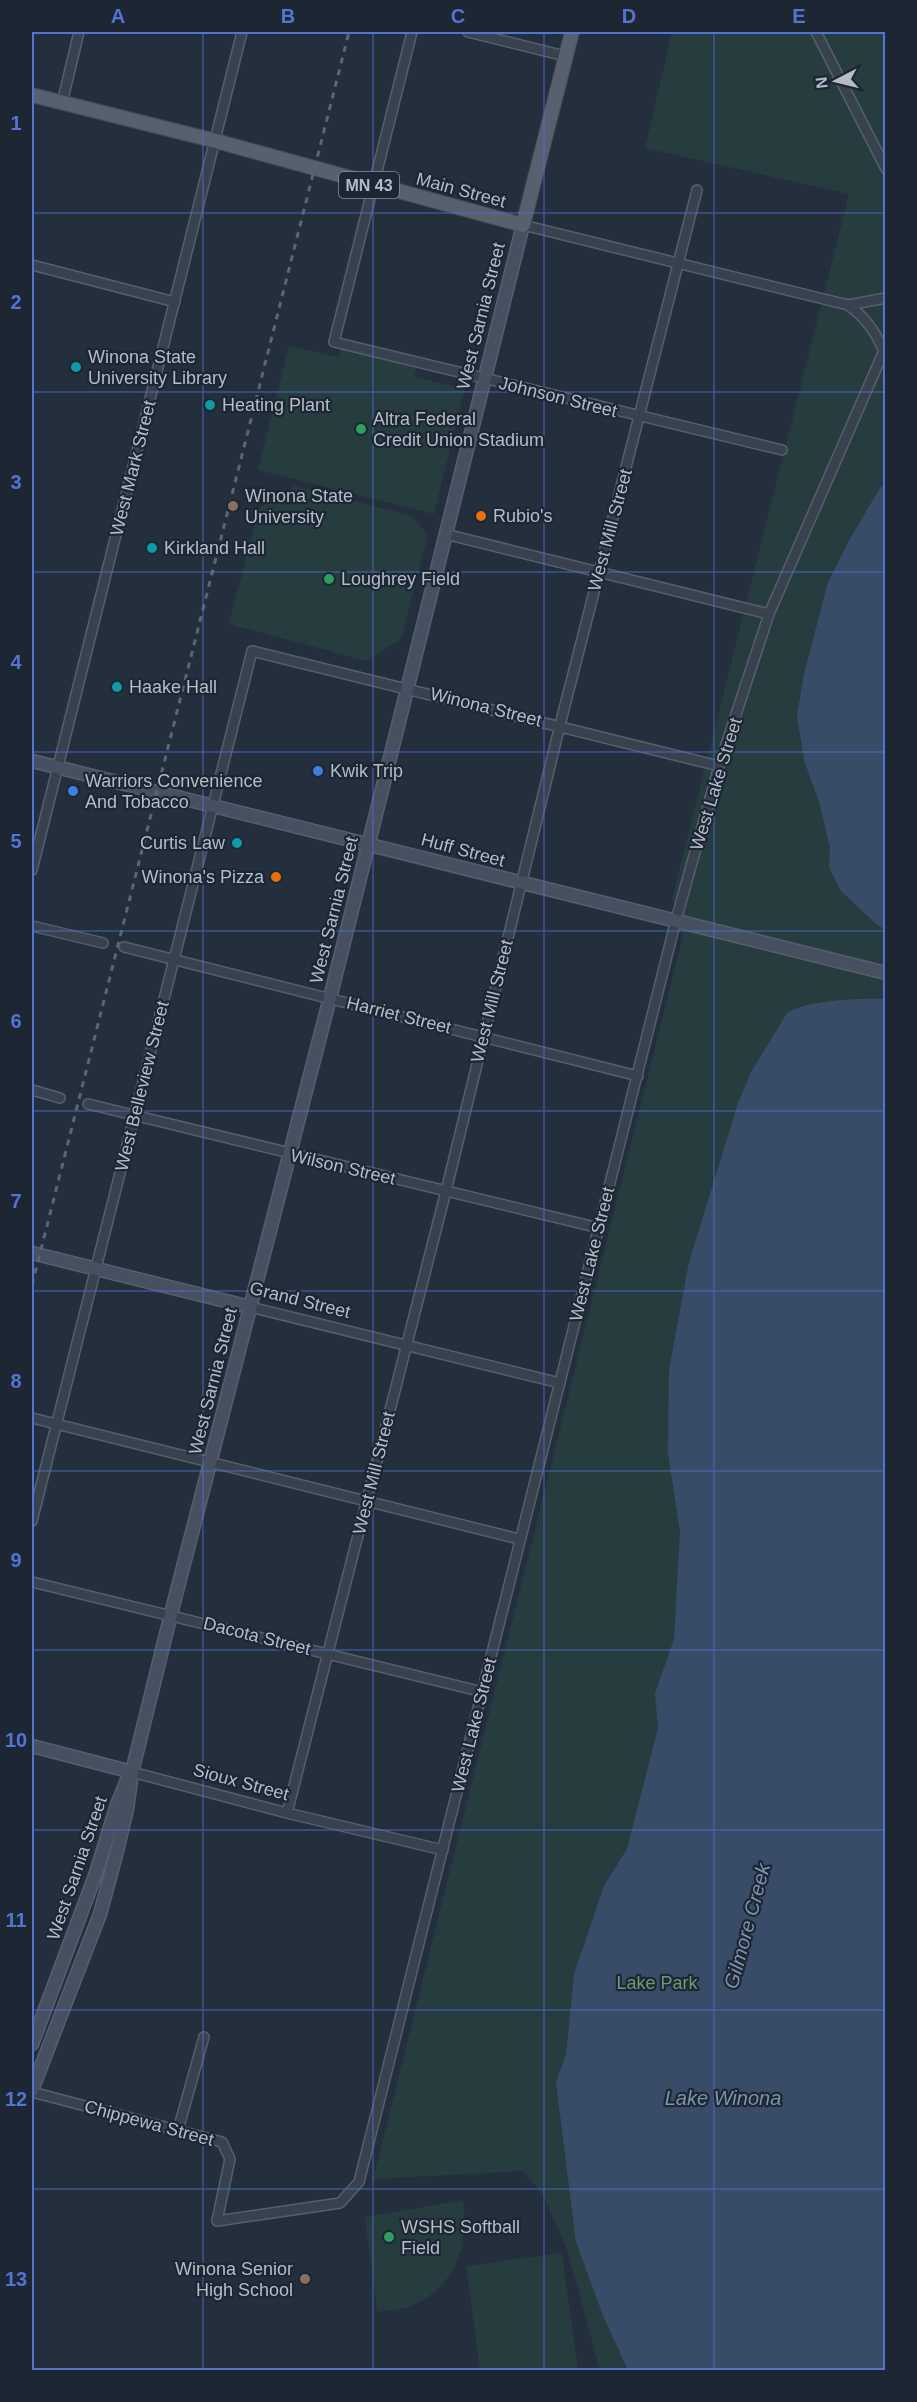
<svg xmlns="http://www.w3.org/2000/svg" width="917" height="2402" font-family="Arial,sans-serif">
	<rect width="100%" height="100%" fill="#242f3e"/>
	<path fill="#263c3f" d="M672 32H885V2370H600L567 2249 543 2195 523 2171 373 2179 683 936 672 899 849 194 645 148Z
		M289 346 338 357 342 348 417 367 414 377 465 389 434 514 258 470Z
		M295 486 412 516 428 535 401 639 367 661 229 624 259 508Z
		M463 2200C469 2245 457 2285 413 2305 403 2310 388 2310 377 2312L365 2217Z
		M562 2253 578 2370H480L466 2266Z"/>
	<path fill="#394c67" d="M885 485V930L875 923 841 891 829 867 830 848 820 805 804 760 797 716 804 674 828 582 851 537 880 488Z
		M885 999V2370H628L604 2318 576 2242 556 2082 566 2055 574 1974 604 1886 627 1849 658 1728 655 1693 674 1639 680 1532 668 1453 669 1370 689 1262 738 1103 751 1072 787 1013C806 1000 861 998 885 999Z"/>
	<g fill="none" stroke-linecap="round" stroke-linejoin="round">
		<defs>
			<path id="street" d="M412 32 334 342 782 450
				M468 32 565 56
				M816 32 886 169
				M62 103 79 32
				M523 225 848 305 886 298
				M32 265 175 302
				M848 305C865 317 874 330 883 349
				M445 534 769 614
				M32 870 242 32
				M32 926 103 943
				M124 947 638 1076
				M32 1090 60 1098
				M88 1104 599 1228
				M250 1307 560 1383
				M32 1418 519 1539
				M32 1521 252 651 719 766
				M32 1582 483 1692
				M132 1772 287 1813 443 1850
				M287 1813 446 1191 563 713 697 190
				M32 2092 222 2142 230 2159 217 2221 340 2203 359 2182 676 920 719 766 769 614 886 346
				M178 2130 204 2037"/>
			<path id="secondary" d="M32 761 886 973
				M32 1253 250 1307
				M32 1746 132 1772
				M32 2044 95 1876 117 1805 127 1780
				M32 2090 100 1914 116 1855 127 1809 132 1772 171 1614 333 986 523 225"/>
			<path id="primary" d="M32 95 216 141 523 225 572 32"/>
		</defs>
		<use href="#street" stroke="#565f6c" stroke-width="12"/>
		<use href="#secondary" stroke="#565f6c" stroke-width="15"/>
		<use href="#primary" stroke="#414a57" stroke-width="16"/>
		<use href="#street" stroke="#38414e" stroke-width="9"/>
		<use href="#secondary" stroke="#465061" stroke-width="12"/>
		<use href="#primary" stroke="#56606e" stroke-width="14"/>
		<path stroke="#5a6575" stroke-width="3" stroke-dasharray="6 6" stroke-linecap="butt" d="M32 1285 349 32"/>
	</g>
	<path fill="none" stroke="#5274d3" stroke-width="1.5" stroke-opacity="0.55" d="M203 32V2370M373 32V2370M544 32V2370M714 32V2370M32 213H886M32 392H886M32 572H886M32 752H886M32 931H886M32 1111H886M32 1291H886M32 1471H886M32 1650H886M32 1830H886M32 2010H886M32 2189H886"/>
	<g fill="#0f9aa8" stroke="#1d2633" stroke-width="2">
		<circle cx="76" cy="367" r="6"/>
		<circle cx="210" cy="405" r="6"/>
		<circle cx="152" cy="548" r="6"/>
		<circle cx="117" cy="687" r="6"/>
		<circle cx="237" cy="843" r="6"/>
	</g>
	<g fill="#2e9e5b" stroke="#1d2633" stroke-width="2">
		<circle cx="361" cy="429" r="6"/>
		<circle cx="329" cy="579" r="6"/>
		<circle cx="389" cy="2237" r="6"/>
	</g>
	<g fill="#8d6e63" stroke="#1d2633" stroke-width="2">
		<circle cx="233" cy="506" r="6"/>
		<circle cx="305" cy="2279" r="6"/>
	</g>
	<g fill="#e8710a" stroke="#1d2633" stroke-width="2">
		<circle cx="481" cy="516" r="6"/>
		<circle cx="276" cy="877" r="6"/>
	</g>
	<g fill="#3f7fe0" stroke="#1d2633" stroke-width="2">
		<circle cx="318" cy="771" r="6"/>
		<circle cx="73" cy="791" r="6"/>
	</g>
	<g text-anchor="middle" stroke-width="4.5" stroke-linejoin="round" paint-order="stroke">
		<rect fill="#1d2633" stroke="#878f9c" stroke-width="1.5" x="339" y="172" width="60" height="26" rx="4.5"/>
		<g font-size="16" font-weight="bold" fill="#b4bcc9">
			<text x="369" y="191">MN 43</text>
		</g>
		<g font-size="18" fill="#b4bcc9" stroke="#1d2633">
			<text transform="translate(461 190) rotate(15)" y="6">Main Street</text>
			<text transform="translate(481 316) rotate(-76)" y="6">West Sarnia Street</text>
			<text transform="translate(558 397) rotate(14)" y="6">Johnson Street</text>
			<text transform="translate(133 468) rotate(-76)" y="6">West Mark Street</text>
			<text transform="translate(610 530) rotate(-75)" y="6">West Mill Street</text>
			<text transform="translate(486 707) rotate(14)" y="6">Winona Street</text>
			<text transform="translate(716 784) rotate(-73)" y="6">West Lake Street</text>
			<text transform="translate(463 850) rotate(15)" y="6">Huff Street</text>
			<text transform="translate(334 910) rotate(-76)" y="6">West Sarnia Street</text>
			<text transform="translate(492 1001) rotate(-76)" y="6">West Mill Street</text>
			<text transform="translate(399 1015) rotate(14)" y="6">Harriet Street</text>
			<text transform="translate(142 1086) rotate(-76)" y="6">West Belleview Street</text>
			<text transform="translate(343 1167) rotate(13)" y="6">Wilson Street</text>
			<text transform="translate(592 1254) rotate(-76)" y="6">West Lake Street</text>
			<text transform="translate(300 1300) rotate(14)" y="6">Grand Street</text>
			<text transform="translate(213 1381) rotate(-76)" y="6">West Sarnia Street</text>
			<text transform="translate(374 1473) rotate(-76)" y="6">West Mill Street</text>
			<text transform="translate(257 1636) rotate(14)" y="6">Dacota Street</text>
			<text transform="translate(474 1725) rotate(-76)" y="6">West Lake Street</text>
			<text transform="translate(241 1782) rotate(15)" y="6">Sioux Street</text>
			<text transform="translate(77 1868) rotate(-71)" y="6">West Sarnia Street</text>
			<text transform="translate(149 2123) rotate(15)" y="6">Chippewa Street</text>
		</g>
		<g font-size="18" fill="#b4bcc9" stroke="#1d2633" text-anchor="start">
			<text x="88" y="363">Winona State<tspan x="88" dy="21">University Library</tspan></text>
			<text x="222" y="411">Heating Plant</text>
			<text x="373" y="425">Altra Federal<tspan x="373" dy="21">Credit Union Stadium</tspan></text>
			<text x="245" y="502">Winona State<tspan x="245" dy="21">University</tspan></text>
			<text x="493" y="522">Rubio's</text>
			<text x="164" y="554">Kirkland Hall</text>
			<text x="341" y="585">Loughrey Field</text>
			<text x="129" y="693">Haake Hall</text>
			<text x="330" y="777">Kwik Trip</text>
			<text x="85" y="787">Warriors Convenience<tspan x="85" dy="21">And Tobacco</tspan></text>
			<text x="225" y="849" text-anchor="end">Curtis Law</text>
			<text x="264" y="883" text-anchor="end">Winona's Pizza</text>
			<text x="401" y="2233">WSHS Softball<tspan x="401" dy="21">Field</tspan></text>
			<text x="293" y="2275" text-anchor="end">Winona Senior<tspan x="293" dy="21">High School</tspan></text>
		</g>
		<g font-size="18" fill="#6b9a76" stroke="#1d2633">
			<text x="657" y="1989">Lake Park</text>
		</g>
		<g font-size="20" font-style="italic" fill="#7c92b1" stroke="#1d2633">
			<text transform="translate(747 1926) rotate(-75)" y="7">Gilmore Creek</text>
			<text x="723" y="2105">Lake Winona</text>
		</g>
	</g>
	<rect width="917" height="2402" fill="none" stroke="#1d2633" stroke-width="66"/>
	<g transform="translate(836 81) rotate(263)" stroke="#1d2633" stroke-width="4.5" paint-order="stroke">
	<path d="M0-4.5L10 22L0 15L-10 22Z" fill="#b4bcc9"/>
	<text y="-9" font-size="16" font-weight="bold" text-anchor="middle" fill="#b4bcc9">N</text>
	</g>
	<rect x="33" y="33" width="851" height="2336" fill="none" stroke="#5274d3" stroke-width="2"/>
	<g font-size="20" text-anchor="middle" font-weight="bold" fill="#5274d3">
		<text x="118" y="23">A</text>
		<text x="288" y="23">B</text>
		<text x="458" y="23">C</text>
		<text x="629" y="23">D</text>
		<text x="799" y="23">E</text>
		<text x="16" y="130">1</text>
		<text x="16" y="309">2</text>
		<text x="16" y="489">3</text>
		<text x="16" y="669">4</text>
		<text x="16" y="848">5</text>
		<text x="16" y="1028">6</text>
		<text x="16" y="1208">7</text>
		<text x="16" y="1388">8</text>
		<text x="16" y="1567">9</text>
		<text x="16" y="1747">10</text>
		<text x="16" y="1927">11</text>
		<text x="16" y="2106">12</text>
		<text x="16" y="2286">13</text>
	</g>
</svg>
